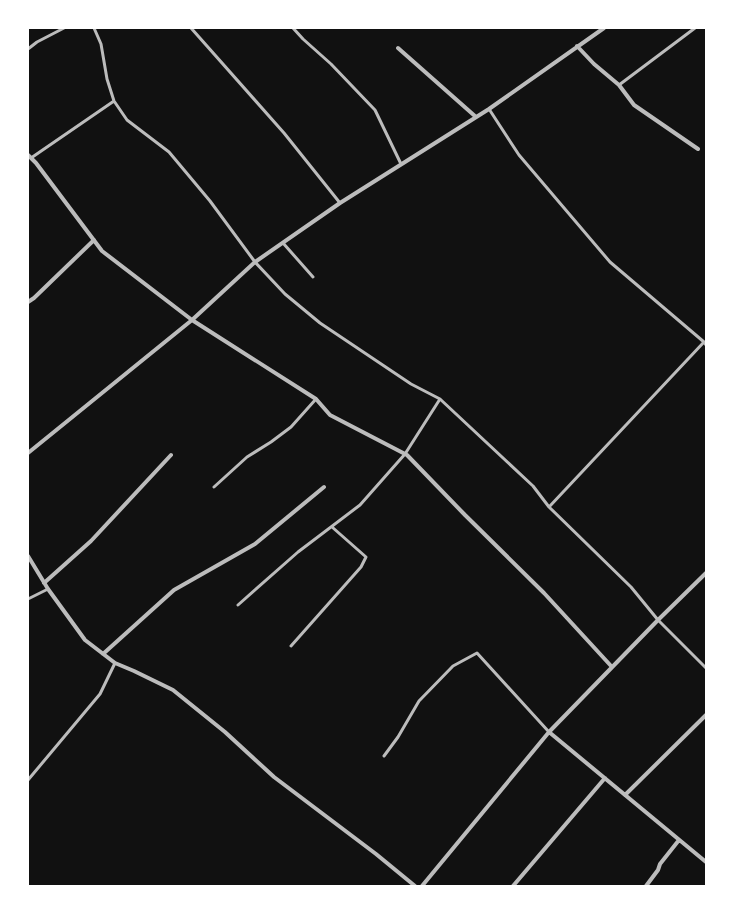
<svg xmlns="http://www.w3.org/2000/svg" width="734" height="914" font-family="'DejaVu Sans',sans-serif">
	<rect width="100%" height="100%" fill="#111"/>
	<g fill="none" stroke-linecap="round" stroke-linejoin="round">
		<path stroke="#bcbcbc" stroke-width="3" d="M94 28 101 44 107 79 114 101 127 120 169 152 210 201 255 262 285 294 320 323 411 384 440 399 533 486 549 507 631 587 658 620 706 668
			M191 28 284 133 340 203
			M293 28 303 39 331 64 375 110 401 164
			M28 49 37 42 64 28
			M619 85 695 28
			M489 109 519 155 610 262 704 342 706 345
			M31 158 114 101
			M283 243 313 277
			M214 487 247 457 271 442 291 427 316 399
			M549 507 704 342
			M28 599 48 589
			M238 605 298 552 360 505 405 454 440 399
			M291 646 361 567 366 557 332 527
			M384 756 398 737 419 701 453 666 477 653 549 732
			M28 780 100 694 115 663"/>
		<path stroke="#bcbcbc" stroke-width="4" d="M577 46 594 64 619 85 634 105 698 149
			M398 48 476 117
			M28 155 36 163 102 251 192 320 316 399 330 415 407 455 465 515 544 593 612 667
			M28 302 34 298 94 240
			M28 453 192 320 255 262 340 203 489 109 604 28
			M28 556 48 589 85 640 115 663 134 671 173 690 225 732 274 777 376 854 415 886
			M44 583 91 541 171 455
			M103 654 174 590 255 544 324 487
			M549 732 706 862
			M625 795 706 715
			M422 886 549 732 658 620 706 573
			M513 886 605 778
			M646 886 658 870 660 864 679 840"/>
	</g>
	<rect width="734" height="914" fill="none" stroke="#ffffff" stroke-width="58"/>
</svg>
